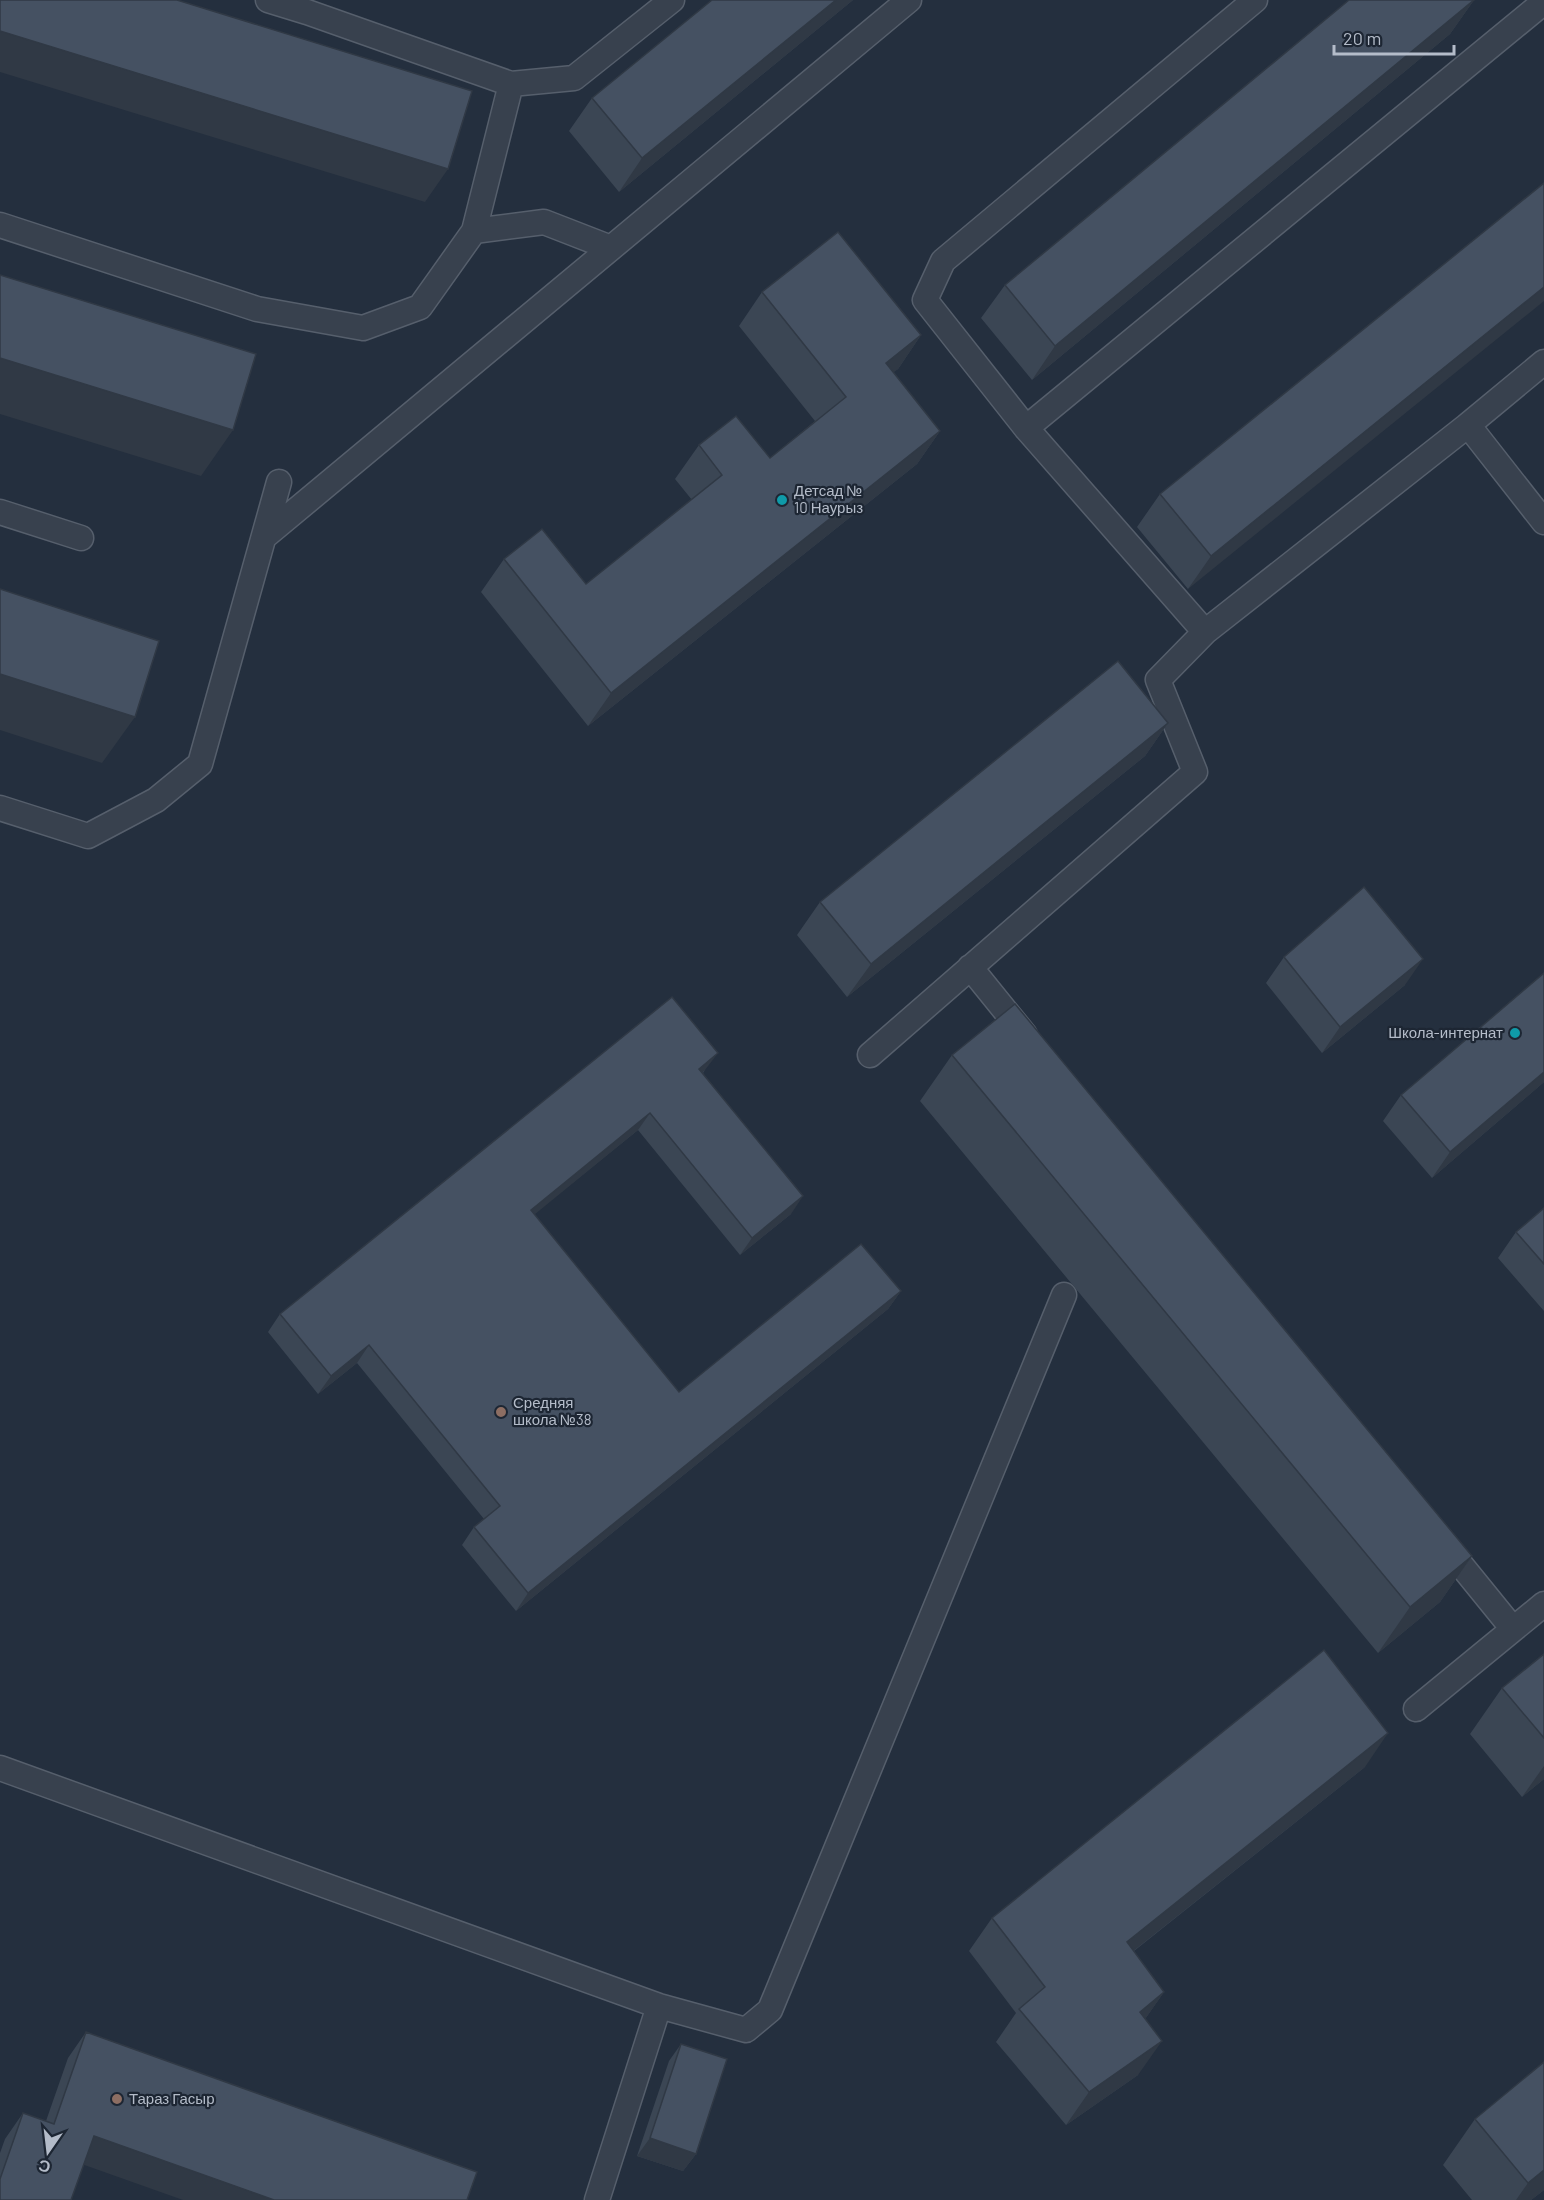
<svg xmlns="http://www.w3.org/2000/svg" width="1544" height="2200" font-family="Barlow,sans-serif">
	<rect width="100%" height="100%" fill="#242f3e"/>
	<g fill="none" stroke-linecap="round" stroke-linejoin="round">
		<defs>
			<path id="service" d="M268 0 307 12 511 84 574 78 672 0
				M0 225 257 309 363 328 420 307 474 231 511 84
				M474 231 544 222 611 248
				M1468 425 1544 522
				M1026 428 1544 2
				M0 512 81 538
				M264 537 909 0
				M1205 632 1026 428 925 300 943 261 1255 0
				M0 808 88 836 156 800 200 764 279 482
				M970 967 1025 1035
				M870 1055 1195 772 1158 680 1205 632 1468 425 1544 362
				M1444 1544 1513 1629
				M1416 1709 1544 1604
				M0 1768 659 2006 746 2030 770 2010 1064 1295
				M597 2200 659 2006"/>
		</defs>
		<use href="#service" stroke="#565f6c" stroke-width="27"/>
		<use href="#service" stroke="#38414e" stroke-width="24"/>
	</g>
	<path fill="#3b4654" d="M712 0H853L619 192 569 131 592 98Z
		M1474 0 1450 34 1032 380 981 318 1005 285Z
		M1544 183 1188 589 1137 527 1160 494Z
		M762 292 921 335 898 369 893 372 940 431 917 464 588 726 481 592 504 559 586 584 692 500 675 479 699 445 770 458 815 421 739 326Z
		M1168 723 1145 756 847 997 797 935 820 902Z
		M1284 957 1405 985 1322 1053 1266 983Z
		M952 1055 1472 1556 1440 1602 1378 1653 920 1101Z
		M705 1070 703 1073 791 1214 740 1255 638 1130 534 1214 679 1392 901 1291 888 1309 516 1611 462 1545 474 1527 484 1519 357 1363 318 1394 268 1332 280 1314Z
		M1544 1082 1432 1178 1383 1121 1401 1095Z
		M1544 1208V1311L1498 1258 1516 1232Z
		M1544 1654V1779L1522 1797 1470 1734 1502 1688Z
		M1365 1767 1134 1951 1164 1992 1145 2019 1138 2075 1066 2125 996 2042 1016 2013 969 1951 992 1918Z
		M86 2032 83 2165 0 2200V2153L5 2139 23 2113 46 2121 68 2058Z
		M681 2044 696 2154 683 2171 637 2156 669 2061Z
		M1475 2119 1544 2190 1531 2200H1472L1443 2165Z"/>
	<path fill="#303945" d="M836 0H853L619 192 642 158Z
		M1474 0 1450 34 1032 380 1055 346Z
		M0 31 448 169 425 202 0 72Z
		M1544 287V301L1188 589 1211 556Z
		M921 335 898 369 863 397 886 363Z
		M0 358 233 430 201 476 0 414Z
		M940 431 917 464 588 726 611 693Z
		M0 674 135 717 102 763 0 730Z
		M1168 723 1145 756 847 997 871 964Z
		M1423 959 1405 985 1322 1053 1340 1027Z
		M718 1053 705 1070 687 1086 699 1069Z
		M1544 1072V1082L1432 1178 1450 1152Z
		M650 1113 638 1130 518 1228 531 1210Z
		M803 1196 791 1214 740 1255 752 1238Z
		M901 1291 888 1309 516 1611 528 1593Z
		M369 1345 357 1363 318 1394 331 1376Z
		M1472 1556 1440 1602 1378 1653 1410 1607Z
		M1388 1733 1365 1767 1103 1975 1127 1942Z
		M1544 1766V1779L1522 1797Z
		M1164 1992 1141 2025 1140 2012Z
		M1162 2041 1138 2075 1066 2125 1089 2092Z
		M94 2136 274 2200H183L76 2162Z
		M650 2138 696 2154 683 2171 637 2156Z
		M1544 2170V2190L1531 2200H1516L1528 2183Z"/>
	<path fill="#455162" stroke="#303945" stroke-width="1.5" d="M0 0H177L472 91 448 169 0 31Z
		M712 0H836L642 158 592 98Z
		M1349 0H1474L1055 346 1005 285Z
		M1544 183V287L1211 556 1160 494Z
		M838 232 921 335 886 363 940 431 611 693 504 559 542 529 586 584 722 475 699 445 736 416 770 458 846 397 762 292Z
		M0 275 256 354 233 430 0 358Z
		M0 589 159 641 135 717 0 674Z
		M1118 661 1168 723 871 964 820 902Z
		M1364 887 1423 959 1340 1027 1284 957Z
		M1544 973V1072L1450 1152 1401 1095Z
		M672 997 718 1053 699 1069 803 1196 752 1238 650 1113 531 1210 679 1392 861 1244 901 1291 528 1593 474 1527 500 1506 369 1345 331 1376 280 1314Z
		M1015 1004 1472 1556 1410 1607 952 1055Z
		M1544 1208V1264L1516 1232Z
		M1324 1650 1388 1733 1127 1942 1164 1992 1140 2012 1162 2041 1089 2092 1019 2009 1045 1987 992 1918Z
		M1544 1654V1738L1502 1688Z
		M86 2032 477 2172 467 2200H274L94 2136 71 2200H0V2179L23 2113 54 2124Z
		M681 2044 727 2059 696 2154 650 2138Z
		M1544 2062V2170L1528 2183 1475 2119Z"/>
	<g fill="#0f9aa8" stroke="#1d2633" stroke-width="2">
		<circle cx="782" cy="500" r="6"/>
		<circle cx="1515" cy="1033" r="6"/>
	</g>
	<g fill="#8d6e63" stroke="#1d2633" stroke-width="2">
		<circle cx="501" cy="1412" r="6"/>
		<circle cx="117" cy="2099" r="6"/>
	</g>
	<g text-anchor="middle" stroke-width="4.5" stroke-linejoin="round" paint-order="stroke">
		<g font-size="15" fill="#b4bcc9" stroke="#1d2633" text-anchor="start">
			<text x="794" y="496">Детсад №<tspan x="794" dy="17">10 Наурыз</tspan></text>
			<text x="1503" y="1038" text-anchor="end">Школа-интернат</text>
			<text x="513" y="1408">Средняя<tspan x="513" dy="17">школа №38</tspan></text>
			<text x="129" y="2104">Тараз Гасыр</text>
		</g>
	</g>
	<g transform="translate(48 2152) rotate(194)" stroke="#1d2633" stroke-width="4.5" paint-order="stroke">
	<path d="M0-4.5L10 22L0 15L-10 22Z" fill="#b4bcc9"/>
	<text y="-9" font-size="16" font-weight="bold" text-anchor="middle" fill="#b4bcc9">С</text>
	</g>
	<path d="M1334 45v9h120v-9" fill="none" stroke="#b4bcc9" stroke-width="3"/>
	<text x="1343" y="45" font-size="18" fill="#b4bcc9" stroke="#1d2633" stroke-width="4.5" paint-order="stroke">20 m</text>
</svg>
